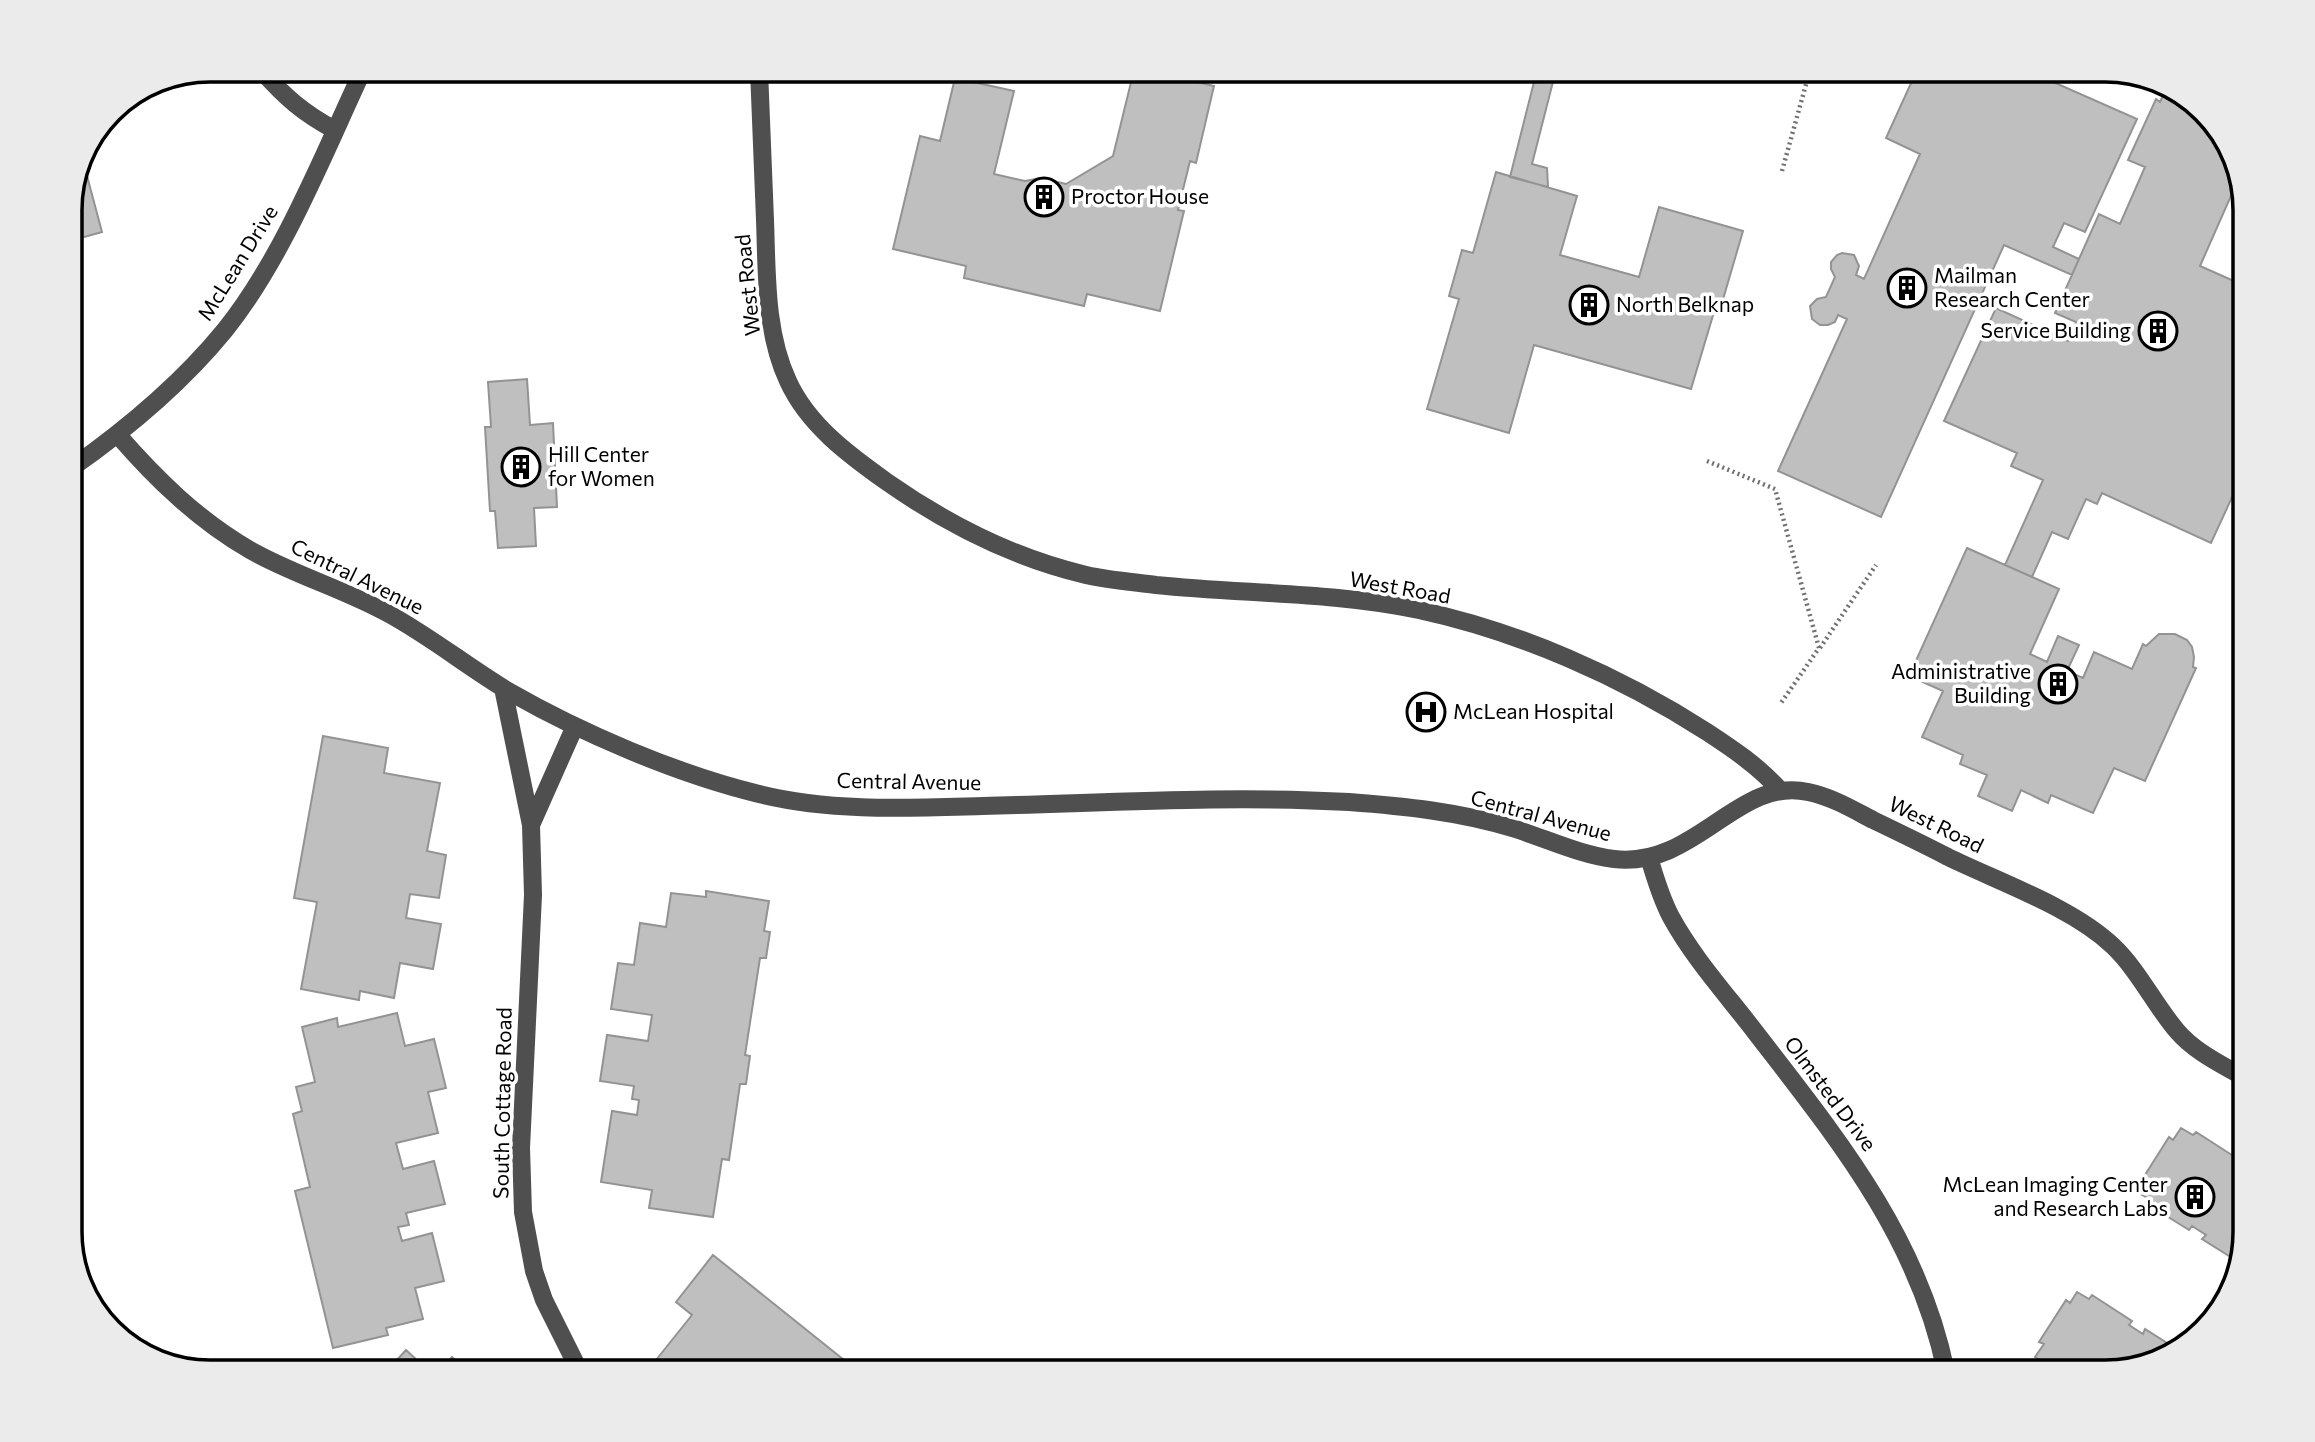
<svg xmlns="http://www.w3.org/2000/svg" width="2315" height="1442" font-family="Commissioner,sans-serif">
	<rect width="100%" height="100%" fill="#fff"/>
	<path fill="#bfbfbf" stroke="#939393" stroke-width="2" d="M1134 70H1146L1214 86 1196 163 1190 161 1178 210 1184 211 1160 311 1087 294 1084 306 964 278 966 266 893 249 920 136 940 141 955 78 1014 91 994 174 1025 181 1041 178 1066 184 1113 156Z
		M1537 70H1556L1532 164 1547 168 1548 187 1510 177Z
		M1917 70H2026L2137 119 2085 232 2064 223 2053 247 2079 259 2072 275 2004 245 1881 517 1778 471 1847 319 1838 315 1835 322 1828 325H1820L1812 319 1810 306 1817 299 1826 297 1835 277 1831 269V262L1837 255 1842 253 1854 255 1859 266 1856 275 1864 279 1920 154 1886 138Z
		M2167 87 2175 89 2226 140 2238 180 2200 266 2245 286V469L2211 543 2102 493 2097 504 2086 499 2068 539 2052 532 2032 577 2005 565 2043 480 2011 466 2017 453 1944 421 1996 308 2068 341 2076 322 2055 313 2099 214 2120 224 2145 167 2128 160 2156 99 2160 102Z
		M82 157 102 232 70 241V201Z
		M1496 172 1577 196 1560 255 1639 277 1659 207 1743 231 1719 313 1714 312 1691 389 1534 345 1509 433 1427 409 1459 299 1449 296 1462 250 1473 253Z
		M527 379 530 425 553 423 557 507 534 508 536 546 498 548 495 511H490L485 427H491L488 382Z
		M1967 548 2059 589 2030 654 2047 662 2058 636 2079 645 2067 671 2083 678 2094 652 2132 669 2143 644 2146 646 2159 634H2175L2187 640 2192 647 2194 657 2193 667 2196 668 2145 781 2114 768 2093 813 2051 795 2048 803 2021 790 2012 811 1978 796 1987 775 1960 764 1963 755 1922 737 1943 691 1909 676Z
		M323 736 388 748 384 773 440 783 427 851 446 855 439 898 410 894 406 918 441 924 433 969 400 963 394 998 360 991 359 1000 301 989 317 902 294 898Z
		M706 891 769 901 764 931 770 932 766 958H760L745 1055 750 1056 746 1084H740L729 1160 722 1159 713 1217 649 1208 652 1190 601 1182 612 1111 637 1115 639 1100 632 1099 634 1086 600 1081 607 1035 648 1041 652 1015 611 1009 618 963 634 965 640 923 666 927 671 893 706 897Z
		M397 1013 405 1046 434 1039 446 1088 428 1092 438 1133 396 1143 403 1169 434 1161 445 1204 406 1213 409 1225 398 1227 402 1241 432 1233 444 1281 415 1288 423 1319 386 1328 388 1335 333 1348 295 1191 310 1187 293 1114 302 1111 296 1087 315 1082 302 1027 337 1018 338 1027Z
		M2181 1128 2193 1135 2196 1132 2235 1157 2233 1161 2245 1168V1232L2237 1261 2202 1239 2206 1235 2192 1226 2189 1230 2149 1205 2152 1201 2139 1193 2147 1180 2143 1178 2169 1137 2173 1140Z
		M713 1255 859 1372H670L656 1360 692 1315 676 1302Z
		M2077 1292 2089 1299 2092 1295 2132 1321 2129 1325 2143 1334 2145 1329 2178 1350 2175 1353 2105 1372H2059L2035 1357 2044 1344 2039 1342 2066 1300 2070 1303Z
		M406 1350 430 1372H386Z
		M452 1357 468 1372H439Z"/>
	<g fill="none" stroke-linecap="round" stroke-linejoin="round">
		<path stroke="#717171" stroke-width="4.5" stroke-dasharray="2 3.5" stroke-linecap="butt" d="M1782 171 1810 70
			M1707 461 1775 489 1819 648 1781 703
			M1820 648 1876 565"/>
		<path stroke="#4f4f4f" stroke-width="18" d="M261 70C285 97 303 113 335 130
			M759 70C761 120 763 170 765 220 767 273 765 332 788 381 808 425 849 455 887 482 947 524 1014 558 1086 575 1109 580 1133 582 1156 585 1243 594 1334 592 1419 610 1520 632 1620 676 1707 732 1733 749 1758 766 1779 789
			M117 434C156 479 198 520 250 550 294 575 344 589 389 614 431 637 468 667 508 691 581 733 677 774 759 794 831 812 910 808 983 806 1104 803 1228 795 1349 802 1403 806 1461 812 1512 828 1545 838 1580 855 1614 859 1695 869 1738 776 1808 792 1832 797 1852 809 1873 820 1898 832 1923 844 1948 857 1999 882 2072 907 2113 946 2139 971 2154 1004 2177 1031 2195 1052 2221 1064 2245 1078
			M70 469C127 429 181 384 225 330 283 258 324 153 363 70
			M503 688 531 825 533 895 521 1148 523 1212 534 1271 544 1300 580 1372
			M531 825 575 726
			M1649 857C1655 878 1661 898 1671 917 1694 959 1727 995 1756 1033 1837 1138 1919 1238 1946 1372"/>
	</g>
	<defs>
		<symbol id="building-ring" viewBox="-11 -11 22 22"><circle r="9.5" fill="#fff" stroke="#000" stroke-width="1.5"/><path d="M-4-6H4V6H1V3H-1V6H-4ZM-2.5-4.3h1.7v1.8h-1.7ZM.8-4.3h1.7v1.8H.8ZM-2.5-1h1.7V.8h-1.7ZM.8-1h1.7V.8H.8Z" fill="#000"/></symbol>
		<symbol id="hospital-ring" viewBox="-11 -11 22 22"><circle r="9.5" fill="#fff" stroke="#000" stroke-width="1.5"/><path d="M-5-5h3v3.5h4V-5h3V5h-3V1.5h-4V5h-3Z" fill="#000"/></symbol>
	</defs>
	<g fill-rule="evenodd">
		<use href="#building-ring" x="1022" y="175" width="44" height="44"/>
		<use href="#building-ring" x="1885" y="266" width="44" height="44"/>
		<use href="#building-ring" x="1567" y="283" width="44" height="44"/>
		<use href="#building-ring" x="2136" y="309" width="44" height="44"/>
		<use href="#building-ring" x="499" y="445" width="44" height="44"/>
		<use href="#building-ring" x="2036" y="662" width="44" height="44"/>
		<use href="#hospital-ring" x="1404" y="690" width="44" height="44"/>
		<use href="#building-ring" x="2173" y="1175" width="44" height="44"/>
	</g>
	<g text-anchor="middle" stroke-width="7" stroke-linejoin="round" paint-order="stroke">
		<g font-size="21" fill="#000" stroke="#fff" text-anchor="start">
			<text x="1071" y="204">Proctor House</text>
			<text x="1934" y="283">Mailman<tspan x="1934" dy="24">Research Center</tspan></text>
			<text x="1616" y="312">North Belknap</text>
			<text x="2131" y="338" text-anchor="end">Service Building</text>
			<text x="548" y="462">Hill Center<tspan x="548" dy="24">for Women</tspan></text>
			<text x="2031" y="679" text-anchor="end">Administrative<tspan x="2031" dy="24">Building</tspan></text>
			<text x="1453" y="719">McLean Hospital</text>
			<text x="2168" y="1192" text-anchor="end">McLean Imaging Center<tspan x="2168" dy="24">and Research Labs</tspan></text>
		</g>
		<g font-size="21" fill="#000" stroke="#fff">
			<text transform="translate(238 263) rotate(-58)" y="7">McLean Drive</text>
			<text transform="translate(748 285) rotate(-96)" y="7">West Road</text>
			<text transform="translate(357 577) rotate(26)" y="7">Central Avenue</text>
			<text transform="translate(1400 588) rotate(10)" y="7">West Road</text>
			<text transform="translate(909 782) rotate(1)" y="7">Central Avenue</text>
			<text transform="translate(1541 816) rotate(15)" y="7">Central Avenue</text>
			<text transform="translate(1936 825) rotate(26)" y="7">West Road</text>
			<text transform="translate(1830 1094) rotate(53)" y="7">Olmsted Drive</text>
			<text transform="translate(503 1103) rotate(-89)" y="7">South Cottage Road</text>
		</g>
	</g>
	<path d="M0 0H2315V1442H0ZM210 82H2105A128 128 0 0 1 2233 210V1232A128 128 0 0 1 2105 1360H210A128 128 0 0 1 82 1232V210A128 128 0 0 1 210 82Z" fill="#ebebeb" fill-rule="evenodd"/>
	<path fill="none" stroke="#000" stroke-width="3.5" d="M210 82H2105A128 128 0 0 1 2233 210V1232A128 128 0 0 1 2105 1360H210A128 128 0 0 1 82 1232V210A128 128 0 0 1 210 82Z"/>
</svg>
